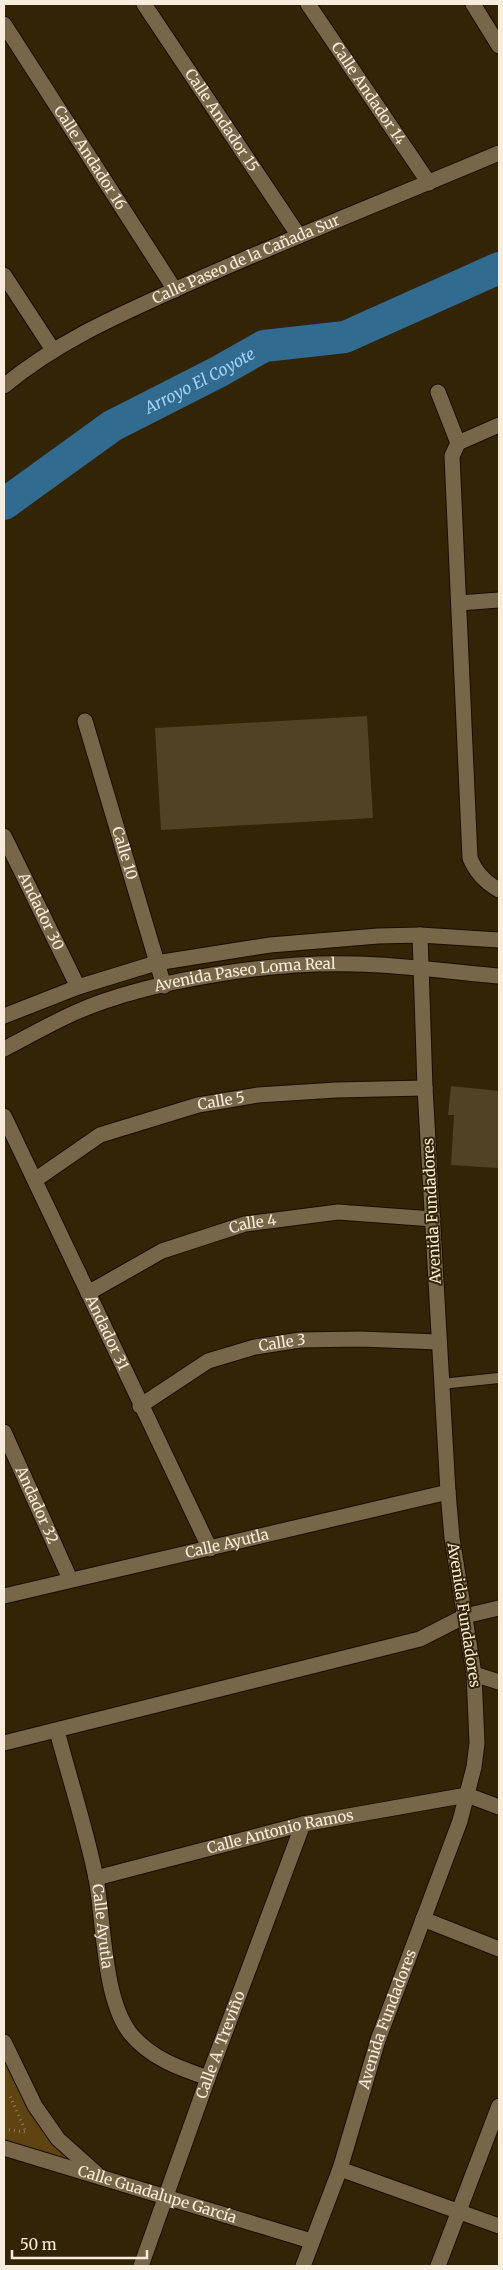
<svg xmlns="http://www.w3.org/2000/svg" width="503" height="2270" font-family="Merriweather,serif">
	<rect width="100%" height="100%" fill="#332406"/>
	<path fill="#5e4410" d="M4 2054 89 2171 4 2146Z"/>
	<g fill="none" stroke-linecap="round" stroke-linejoin="round">
		<path stroke="#316b8f" stroke-width="32" id="s1" d="M4 504 112 426 218 372 264 346 345 337 499 268"/>
	</g>
	<path fill="#514125" d="M367 716 373 818 161 830 155 728Z
		M451 1086 499 1091 498 1168 451 1165 454 1115H448Z"/>
	<g fill="none" stroke-linecap="round" stroke-linejoin="round">
		<defs>
			<path id="service" d="M441 1384 499 1378"/>
			<g id="minor">
				<path id="s2" d="M144 4 299 236"/>
				<path id="s3" d="M308 4 429 183"/>
				<path d="M473 4 499 46"/>
				<path id="s4" d="M4 24 175 290"/>
				<path d="M4 275 53 350"/>
				<path id="s5" d="M4 386C60 339 126 312 192 282 293 237 397 196 499 153"/>
				<path d="M438 392 458 443 452 456 470 858C476 873 485 882 499 890"/>
				<path d="M458 443 499 425"/>
				<path d="M459 603 499 600"/>
				<path id="s6" d="M85 721 164 986"/>
				<path id="s7" d="M4 836 78 987"/>
				<path id="s8" d="M4 1116 210 1549"/>
				<path id="s9" d="M35 1180 100 1135 198 1105 258 1095 336 1090 425 1088"/>
				<path id="s10" d="M88 1293 162 1251 245 1224 338 1212 433 1219"/>
				<path id="s11" d="M140 1406 208 1361 255 1347 300 1340 360 1339 439 1342"/>
				<path id="s12" d="M4 1432 70 1579"/>
				<path id="s13" d="M4 1596 448 1492"/>
				<path d="M465 1616 499 1608"/>
				<path d="M474 1674 499 1682"/>
				<path id="s14" d="M57 1731C70 1780 86 1829 96 1878 104 1921 103 1998 130 2033 150 2058 179 2068 208 2078"/>
				<path id="s15" d="M96 1878 303 1824 467 1795 499 1807"/>
				<path d="M4 2042 35 2106 58 2139 96 2173"/>
				<path id="s16" d="M4 2148 311 2241"/>
				<path d="M340 2169 499 2226"/>
				<path id="s17" d="M141 2266 208 2078 303 1824"/>
				<path d="M438 2266 499 2106"/>
			</g>
			<g id="tertiary">
				<path d="M4 1016 78 987 156 963 270 945 378 936 420 935 499 940"/>
				<path id="s18" d="M4 1049C27 1037 50 1024 74 1013 148 980 275 961 356 964 404 965 452 972 499 976"/>
				<path d="M4 1743 420 1639 465 1616"/>
				<path d="M423 1919 499 1949"/>
				<path id="s19" d="M303 2266 340 2169 378 2040 460 1821 474 1767 477 1743 474 1674 452 1538 448 1492 425 1088 420 935"/>
			</g>
		</defs>
		<use href="#service" stroke="#180d00" stroke-width="12"/>
		<use href="#minor" stroke="#180d00" stroke-width="17"/>
		<use href="#tertiary" stroke="#180d00" stroke-width="17"/>
		<path stroke="#8a7d65" stroke-width="3" stroke-dasharray="1 4" stroke-linecap="butt" d="M4 2129 26 2132 9 2094"/>
		<use href="#service" stroke="#786649" stroke-width="10"/>
		<use href="#minor" stroke="#786649" stroke-width="15"/>
		<use href="#tertiary" stroke="#786649" stroke-width="15"/>
	</g>
	<g text-anchor="middle" stroke-width="4" stroke-linejoin="round" paint-order="stroke">
		<g font-size="15" fill="#f7eddc" stroke="#332406">
			<text dy="5" stroke="none"><textPath href="#s3" startOffset="108">Calle Andador 14</textPath></text>
			<text dy="5" stroke="none"><textPath href="#s2" startOffset="140">Calle Andador 15</textPath></text>
			<text dy="5" stroke="none"><textPath href="#s4" startOffset="159">Calle Andador 16</textPath></text>
			<text dy="5" stroke="none"><textPath href="#s5" startOffset="274">Calle Paseo de la Cañada Sur</textPath></text>
			<text dy="5" stroke="none"><textPath href="#s6" startOffset="138">Calle 10</textPath></text>
			<text dy="5" stroke="none"><textPath href="#s7" startOffset="84">Andador 30</textPath></text>
			<text dy="5" stroke="none"><textPath href="#s18" startOffset="255">Avenida Paseo Loma Real</textPath></text>
			<text dy="5" stroke="none"><textPath href="#s9" startOffset="205">Calle 5</textPath></text>
			<text transform="translate(432 1211) rotate(-93)" y="5">Avenida Fundadores</text>
			<text dy="5" stroke="none"><textPath href="#s10" startOffset="180">Calle 4</textPath></text>
			<text dy="5" stroke="none"><textPath href="#s8" startOffset="240">Andador 31</textPath></text>
			<text dy="5" stroke="none"><textPath href="#s11" startOffset="158">Calle 3</textPath></text>
			<text dy="5" stroke="none"><textPath href="#s12" startOffset="80">Andador 32</textPath></text>
			<text dy="5" stroke="none"><textPath href="#s13" startOffset="229">Calle Ayutla</textPath></text>
			<text transform="translate(464 1615) rotate(81)" y="5">Avenida Fundadores</text>
			<text dy="5" stroke="none"><textPath href="#s15" startOffset="190">Calle Antonio Ramos</textPath></text>
			<text dy="5" stroke="none"><textPath href="#s14" startOffset="201">Calle Ayutla</textPath></text>
			<text dy="5" stroke="none"><textPath href="#s19" startOffset="261">Avenida Fundadores</textPath></text>
			<text dy="5" stroke="none"><textPath href="#s17" startOffset="235">Calle A. Treviño</textPath></text>
			<text dy="5" stroke="none"><textPath href="#s16" startOffset="160">Calle Guadalupe García</textPath></text>
		</g>
		<g font-size="16" font-style="italic" fill="#a4d3f4" stroke="#332406">
			<text dy="6" stroke="none"><textPath href="#s1" startOffset="232">Arroyo El Coyote</textPath></text>
		</g>
	</g>
	<rect width="503" height="2270" fill="none" stroke="#f7eddc" stroke-width="10"/>
	<path d="M12 2250v8h135v-8" fill="none" stroke="#f7eddc" stroke-width="2.5"/>
	<text x="20" y="2250" font-size="15" fill="#f7eddc" stroke="#332406" stroke-width="4" paint-order="stroke">50 m</text>
</svg>
